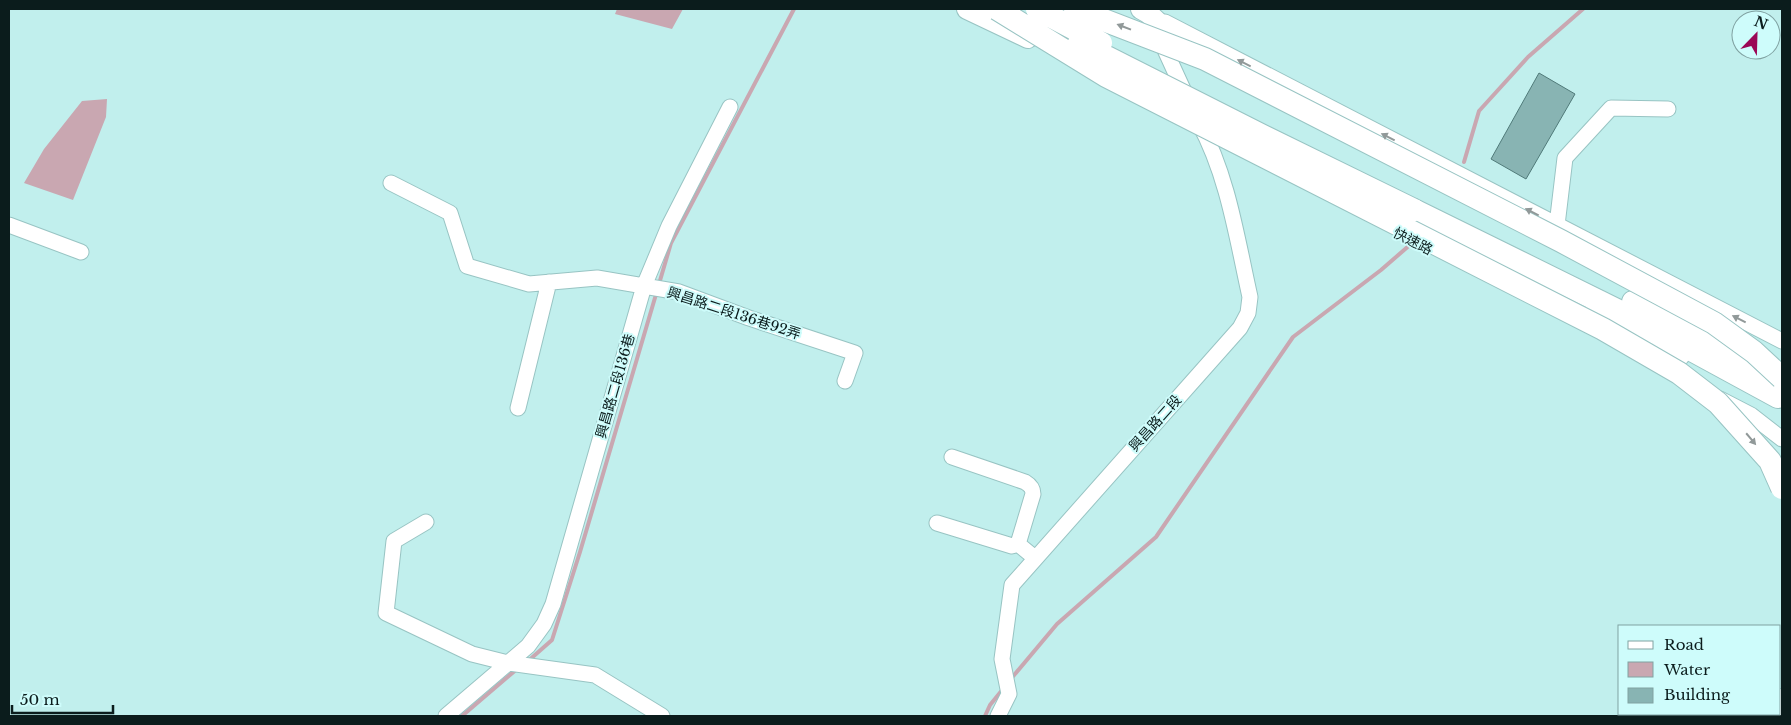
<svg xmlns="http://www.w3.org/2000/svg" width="1791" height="725" font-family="'Libre Baskerville','Noto Sans TC',serif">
	<rect width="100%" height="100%" fill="#c1efed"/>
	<path fill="#c9a7b1" d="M617 9H683L672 29 615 14Z
		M107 99 106 117 73 200 24 183 44 149 82 101Z"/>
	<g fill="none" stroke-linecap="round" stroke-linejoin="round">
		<path stroke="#c9a7b1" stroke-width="4" d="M1464 162 1479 111 1528 57 1583 9
			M659 284 671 243 794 9
			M527 662 552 640 580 552 657 291
			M1010 680 1057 624 1156 537 1293 337 1381 270 1411 244
			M462 716 517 669
			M985 716 990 705 1003 689"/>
	</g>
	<path fill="#88b4b3" stroke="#507a79" d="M1539 73 1575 94 1526 179 1491 159Z"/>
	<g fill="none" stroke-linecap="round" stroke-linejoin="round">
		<defs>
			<path id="minor" d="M1165 22 1782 341
				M1160 39 1187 98
				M391 183 450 213 467 266 529 284 597 278 679 292 749 318 855 353 845 381
				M9 225 81 252
				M1557 225 1565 158 1611 108 1668 109
				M1720 399 1751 415 1782 439
				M518 408 549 282
				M952 457 1025 482C1030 485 1033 488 1033 494L1018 544 1035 558
				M426 522 394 541 386 613 472 654 508 663 595 675 662 716
				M937 523 1012 546 1018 544
				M446 716 528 646 544 624 553 604 644 286 669 226 730 107
				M998 716 1009 694 1002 659 1012 585 1240 328 1248 313 1250 297C1237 239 1228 176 1199 123"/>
			<path id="major" d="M967 9 1028 38
				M1141 9 1148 13 1190 52
				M1594 313 1680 355
				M1711 340 1767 371"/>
			<path id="highway" d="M1414 210 1629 316 1778 397
				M1633 302 1725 349
				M1780 707 1782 700"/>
		</defs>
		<use href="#minor" stroke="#98c4c3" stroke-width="17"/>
		<use href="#major" stroke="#98c4c3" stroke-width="22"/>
		<use href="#highway" stroke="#98c4c3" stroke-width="24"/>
		<use href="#minor" stroke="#fff" stroke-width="15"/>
		<use href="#major" stroke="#fff" stroke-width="20"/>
		<use href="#highway" stroke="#fff" stroke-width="22"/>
		<defs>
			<path id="highway-bridge" d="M997 9 1106 76 1603 329 1679 373 1718 403 1770 461 1782 488
				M1037 9 1101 43
				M1075 9 1205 59 1561 241 1714 323 1754 352 1782 378
				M1079 43 1261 135 1414 210"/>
		</defs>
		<use href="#highway-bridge" stroke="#98c4c3" stroke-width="24" stroke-linecap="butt"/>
		<use href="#highway-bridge" stroke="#fff" stroke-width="22"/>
	</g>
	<defs><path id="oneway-solid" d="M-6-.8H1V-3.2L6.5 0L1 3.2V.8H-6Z" transform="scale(1.25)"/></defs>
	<g fill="#919999">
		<use href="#oneway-solid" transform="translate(1124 27) rotate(-159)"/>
		<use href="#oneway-solid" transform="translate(1244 63) rotate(-153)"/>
		<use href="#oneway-solid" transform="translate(1388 137) rotate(-153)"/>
		<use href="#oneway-solid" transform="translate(1532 212) rotate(-153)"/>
		<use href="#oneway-solid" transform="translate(1739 319) rotate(-153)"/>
		<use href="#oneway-solid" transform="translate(1751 439) rotate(50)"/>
	</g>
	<g text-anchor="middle" stroke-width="4" stroke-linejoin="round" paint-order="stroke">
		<g font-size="14" fill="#0b1c1c" stroke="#cefcfb">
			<text transform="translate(1413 241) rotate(27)" y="5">快速路</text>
			<text transform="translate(734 313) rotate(18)" y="5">興昌路二段136巷92弄</text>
			<text transform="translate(615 386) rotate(-74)" y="5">興昌路二段136巷</text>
			<text transform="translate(1155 423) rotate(-48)" y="5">興昌路二段</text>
		</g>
	</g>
	<rect width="1791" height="725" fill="none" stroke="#0b1c1c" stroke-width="20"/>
	<rect x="1618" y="625" width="162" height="90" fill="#cefcfb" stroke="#80a2a2"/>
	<rect x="1628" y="641" width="25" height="8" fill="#ffffff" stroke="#80a2a2"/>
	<text x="1664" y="650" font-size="15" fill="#0b1c1c">Road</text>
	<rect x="1628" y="662" width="25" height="15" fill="#c9a7b1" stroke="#80a2a2"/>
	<text x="1664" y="675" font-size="15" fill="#0b1c1c">Water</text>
	<rect x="1628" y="688" width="25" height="15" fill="#88b4b3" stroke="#80a2a2"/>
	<text x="1664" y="700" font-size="15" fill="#0b1c1c">Building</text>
	<g transform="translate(1756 35) rotate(23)"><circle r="24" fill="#cefcfb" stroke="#80a2a2"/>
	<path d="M0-4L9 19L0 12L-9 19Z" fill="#9b0756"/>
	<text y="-8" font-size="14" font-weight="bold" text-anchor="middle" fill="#0b1c1c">N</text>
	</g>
	<path d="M12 705v8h101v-8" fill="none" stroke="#0b1c1c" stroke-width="2.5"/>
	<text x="20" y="705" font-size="15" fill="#0b1c1c" stroke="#cefcfb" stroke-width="4" paint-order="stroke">50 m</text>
</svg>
